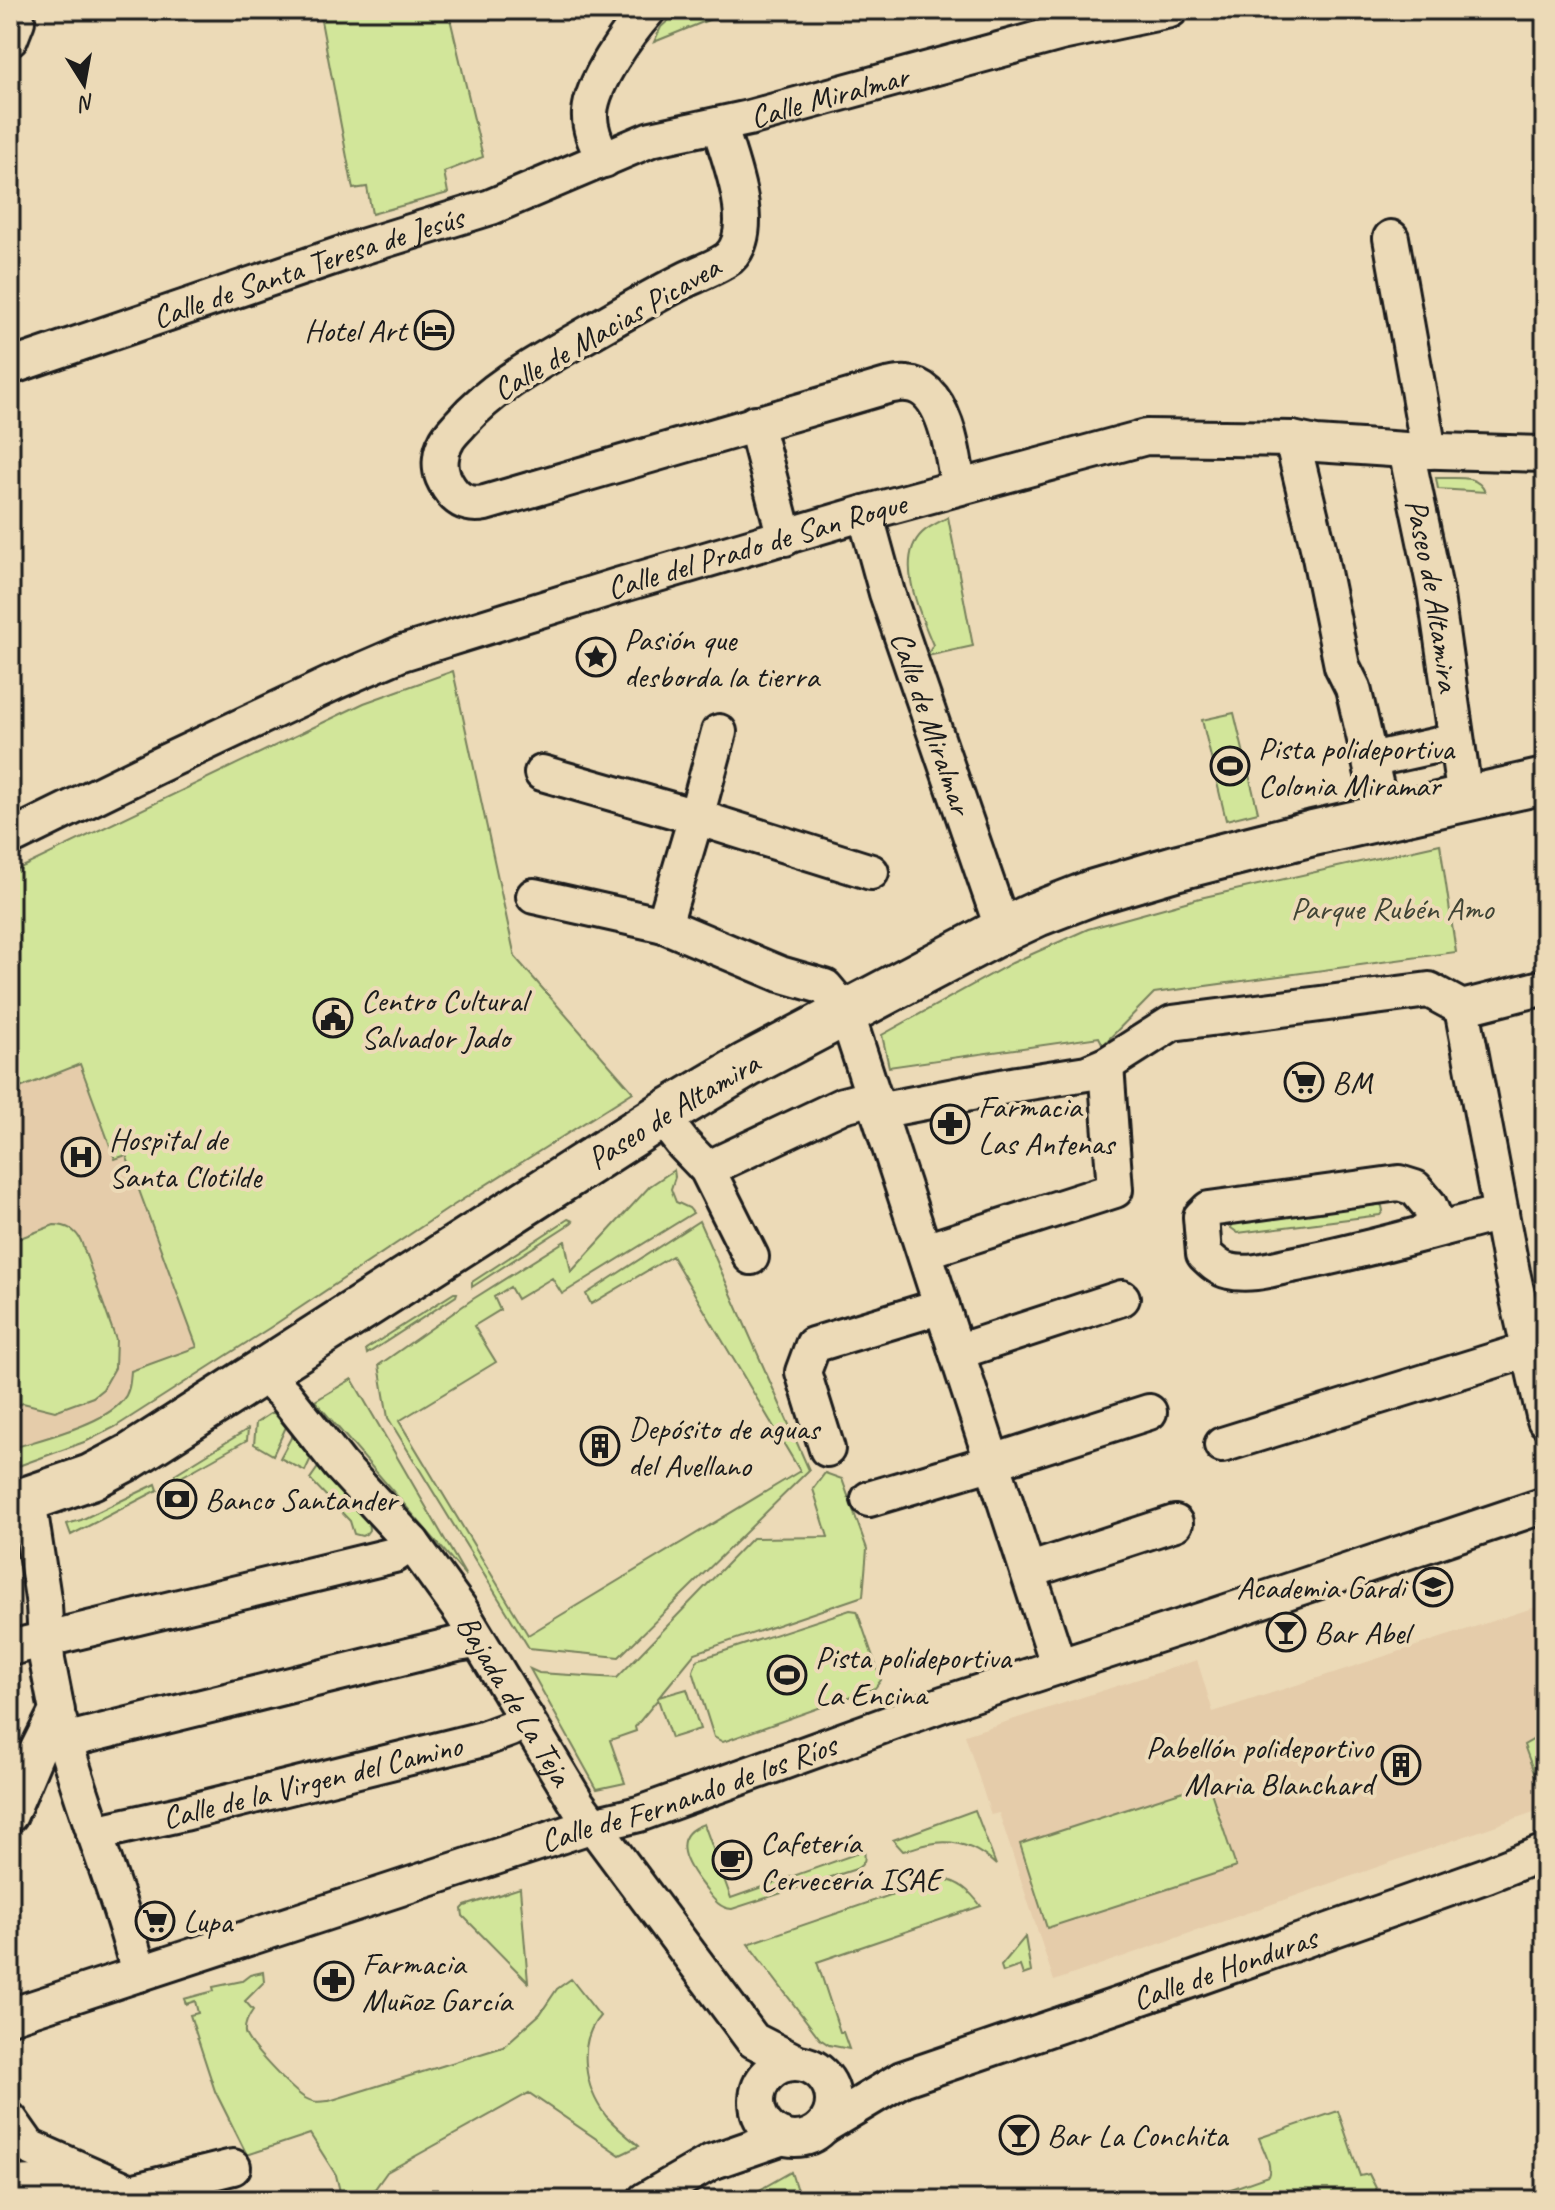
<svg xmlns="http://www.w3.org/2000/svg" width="1555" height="2210" font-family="Caveat,sans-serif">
	<rect width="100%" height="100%" fill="#ecdab7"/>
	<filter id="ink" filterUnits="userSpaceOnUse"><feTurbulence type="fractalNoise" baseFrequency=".0125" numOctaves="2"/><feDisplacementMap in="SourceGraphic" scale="16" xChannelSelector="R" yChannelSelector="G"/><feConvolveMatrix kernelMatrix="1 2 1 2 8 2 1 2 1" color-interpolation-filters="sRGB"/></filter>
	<g filter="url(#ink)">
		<path fill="#e5ccaa" d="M10 925 271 1327 115 1427 87 1441 10 1469Z
			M1545 1604V1808L1054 1981 999 1813 991 1815 965 1735 1197 1660 1213 1712Z"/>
		<path fill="#d2e69a" stroke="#77815b" stroke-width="2" d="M319 10H448L483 157 444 172 448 193 372 214 367 187 353 189Z
			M680 10H733L654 42 661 27Z
			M1436 478C1455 479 1477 473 1485 492L1438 489Z
			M948 517 973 646 927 656 933 645C921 616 894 560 922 533 929 526 940 522 948 517Z
			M453 671 515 957 633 1092 454 1205 271 1327 115 1427 87 1441 10 1469V1449C40 1439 102 1425 122 1401 130 1392 130 1382 131 1371L197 1347 126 1155 115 1159 80 1064 10 1092V876L18 869 364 703Z
			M1234 713 1258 812 1226 820 1202 720Z
			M1440 844 1456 952 1154 993 1103 1045 1099 1037 889 1067 882 1035 1012 963 1088 929 1200 898Z
			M674 1170 675 1177 671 1189 676 1202 689 1208 693 1213 562 1294 552 1278 517 1299 510 1287 494 1297 500 1310 474 1326 496 1362 399 1421 528 1635 800 1471 672 1256 591 1304 586 1294 699 1221 809 1470 619 1657 529 1648 388 1418 379 1365 473 1299 565 1241 571 1272 650 1186Z
			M1376 1202 1382 1206 1383 1211 1380 1215 1238 1233 1231 1228 1233 1223Z
			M568 1219 573 1221 571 1223 472 1287V1282Z
			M54 1225C66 1225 76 1230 81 1241L116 1340 115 1368 103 1389 93 1397 55 1411 23 1403 10 1408V1242Z
			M454 1293H457L456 1296 367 1354 366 1349Z
			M352 1379 466 1576 315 1401Z
			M273 1412 286 1427 273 1455 254 1444 256 1423Z
			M248 1429 247 1440 174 1481 175 1474Z
			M292 1436 311 1458 305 1471 280 1458Z
			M319 1466 368 1520 369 1530 366 1534 362 1536 354 1534 350 1521 310 1479Z
			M825 1473 842 1479 867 1549 863 1596 695 1653 659 1697 687 1689 700 1729 671 1738 658 1699 635 1727 636 1731 610 1740 625 1783 597 1789 530 1669 539 1673 617 1678 752 1538 828 1537 813 1489Z
			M156 1484 158 1490 71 1535 67 1524 81 1520Z
			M850 1610 857 1611 881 1680 875 1688 723 1742 714 1737 693 1671 697 1660Z
			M1545 1733V1803L1524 1745Z
			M1208 1783 1236 1867 1047 1928 1020 1844Z
			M975 1810 996 1865C977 1847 956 1838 929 1844 920 1845 912 1849 903 1851L893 1840Z
			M704 1824 731 1898 864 1851C866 1861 864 1864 856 1869L732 1909C718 1908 712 1897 703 1886 688 1867 667 1836 704 1824Z
			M940 1878C960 1882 969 1890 981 1906L817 1962 840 2032H843L849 2049 829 2045 820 2039 748 1944Z
			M520 1888 528 1982 463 1916 462 1909 465 1906Z
			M1025 1937 1031 1972 1023 1975 1020 1966 1003 1972 1001 1966Z
			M263 1972 264 1982 245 2001 253 2010C248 2017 244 2025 245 2033 248 2045 293 2091 305 2098 313 2103 320 2102 329 2101L503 2047 540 2014 557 1989 571 1979 600 2016C576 2043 585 2089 606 2116 616 2127 628 2137 639 2146L620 2155 529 2093 387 2172 367 2200H342L336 2175 310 2134 247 2155 215 2091 190 2015 198 2013 195 2001 186 2004 184 1999 214 1991 213 1987 242 1981 250 1975Z
			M1338 2111 1360 2176 1369 2174 1382 2200H1200L1268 2176C1273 2165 1263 2150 1259 2138Z
			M791 2172 800 2200H742Z"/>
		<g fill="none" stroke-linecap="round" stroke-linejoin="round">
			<defs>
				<g id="street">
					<path d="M10 39 17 21 16 10"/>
					<path d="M719 125C729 158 759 230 729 258 719 266 697 274 685 280 649 298 614 319 579 339 536 364 494 386 461 423 456 429 449 435 446 442 440 452 439 467 443 477 452 497 464 507 485 503L887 386C893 385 901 383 907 384 945 386 954 457 958 487"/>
					<path d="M604 160C597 145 589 130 590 113 592 82 628 33 648 10"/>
					<path d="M1391 238 1429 451"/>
					<path id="s1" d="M10 367 365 246 491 207 651 139 749 118 1061 33 1170 10"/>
					<path d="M755 423 785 538"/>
					<path d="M1292 439 1318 547 1342 666 1353 688 1383 817"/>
					<path id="s2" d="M1406 450 1435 589 1465 799"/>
					<path id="s3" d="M865 513 887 593 1003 930"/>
					<path d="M1370 760 1456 741"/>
					<path d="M542 773 696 817 719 732"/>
					<path id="s4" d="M10 838 159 765 335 682 402 653 617 586 865 513 1146 437 1292 439 1316 444 1406 450 1545 454"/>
					<path d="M871 872 696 817 664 925 780 974 825 987 846 1012 1059 1667"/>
					<path d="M534 896 664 925"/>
					<path d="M1462 1008 1512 1272 1545 1420"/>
					<path d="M878 1111 1017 1084 1087 1073 1106 1065 1172 1023 1429 990 1462 1008 1545 987"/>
					<path d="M661 1116 683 1144 707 1169 751 1257"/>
					<path d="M707 1169 843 1105 874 1097"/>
					<path d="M1439 1229 1429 1205 1415 1188 1399 1183 1209 1209 1201 1217 1204 1254C1211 1261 1219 1269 1229 1271 1249 1276 1272 1269 1291 1265 1361 1252 1431 1231 1501 1213"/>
					<path d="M925 1251 1115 1190 1106 1065"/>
					<path d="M957 1352 1122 1298"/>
					<path id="s5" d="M261 1372 284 1394 340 1465 412 1543 461 1611 578 1805 753 2040 796 2062"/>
					<path d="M1222 1445 1528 1350"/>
					<path d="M827 1449 803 1372 813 1345 942 1306"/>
					<path d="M869 1499 993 1462 1149 1412"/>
					<path d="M1028 1571 1175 1523"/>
					<path d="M10 1648 394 1555 412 1543"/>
					<path d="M59 1720C81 1806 118 1888 139 1974"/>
					<path d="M64 1741 457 1644 477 1641"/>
					<path d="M10 1815 37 1751 57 1711 47 1660 44 1605 28 1499"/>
					<path id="s6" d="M94 1833 184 1813 483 1739 510 1729 526 1718"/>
					<path id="s7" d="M10 2016 593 1825 639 1814 943 1704 1215 1616 1545 1505"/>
					<circle cx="795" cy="2101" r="38"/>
					<path d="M10 2120 29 2147 131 2192V2200"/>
					<path id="s8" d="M824 2126 902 2079 1174 1986 1487 1875 1545 1852"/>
					<path d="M10 2184 93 2181"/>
					<path d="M131 2192 233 2167"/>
					<path d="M645 2200 711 2162 783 2137"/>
				</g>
				<g id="secondary">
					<path id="s9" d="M10 1505 91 1477 131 1456 661 1116 747 1065 1003 930 1037 914 1094 892 1175 868 1313 833 1545 781"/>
				</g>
			</defs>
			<use href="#street" stroke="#1c1c1c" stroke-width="40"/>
			<use href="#secondary" stroke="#1c1c1c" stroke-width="50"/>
			<use href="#street" stroke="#ecdab7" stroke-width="34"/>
			<use href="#secondary" stroke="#ecdab7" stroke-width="44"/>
		</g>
	</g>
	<defs>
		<symbol id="hotel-ring" viewBox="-11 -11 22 22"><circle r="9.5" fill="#ecdab7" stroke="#1c1c1c" stroke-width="1.5"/><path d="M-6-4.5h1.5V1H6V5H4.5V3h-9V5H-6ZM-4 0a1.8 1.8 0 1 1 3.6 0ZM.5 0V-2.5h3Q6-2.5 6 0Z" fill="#1c1c1c"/></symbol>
		<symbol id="sight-ring" viewBox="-11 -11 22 22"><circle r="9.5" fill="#ecdab7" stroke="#1c1c1c" stroke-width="1.5"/><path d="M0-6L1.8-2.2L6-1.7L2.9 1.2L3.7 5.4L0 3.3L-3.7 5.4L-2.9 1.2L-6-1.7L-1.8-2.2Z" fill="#1c1c1c"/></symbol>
		<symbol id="stadium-ring" viewBox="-11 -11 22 22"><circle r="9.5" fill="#ecdab7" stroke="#1c1c1c" stroke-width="1.5"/><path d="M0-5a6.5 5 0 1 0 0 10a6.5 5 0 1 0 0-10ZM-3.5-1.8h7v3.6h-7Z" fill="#1c1c1c"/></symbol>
		<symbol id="civic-ring" viewBox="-11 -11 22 22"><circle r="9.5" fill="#ecdab7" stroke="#1c1c1c" stroke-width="1.5"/><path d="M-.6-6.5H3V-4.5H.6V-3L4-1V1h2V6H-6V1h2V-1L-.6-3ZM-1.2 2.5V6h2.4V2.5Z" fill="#1c1c1c"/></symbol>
		<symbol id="supermarket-ring" viewBox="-11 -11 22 22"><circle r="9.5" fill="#ecdab7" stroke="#1c1c1c" stroke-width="1.5"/><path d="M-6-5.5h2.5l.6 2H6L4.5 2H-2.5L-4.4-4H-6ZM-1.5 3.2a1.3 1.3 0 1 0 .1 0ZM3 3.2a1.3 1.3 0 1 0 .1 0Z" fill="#1c1c1c"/></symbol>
		<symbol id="pharmacy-ring" viewBox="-11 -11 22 22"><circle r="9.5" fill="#ecdab7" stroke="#1c1c1c" stroke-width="1.5"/><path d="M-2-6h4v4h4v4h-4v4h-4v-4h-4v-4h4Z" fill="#1c1c1c"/></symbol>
		<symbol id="hospital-ring" viewBox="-11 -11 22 22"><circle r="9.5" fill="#ecdab7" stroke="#1c1c1c" stroke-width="1.5"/><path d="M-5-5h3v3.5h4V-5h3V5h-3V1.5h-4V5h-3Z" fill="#1c1c1c"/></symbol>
		<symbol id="building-ring" viewBox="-11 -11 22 22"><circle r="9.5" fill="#ecdab7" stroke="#1c1c1c" stroke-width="1.5"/><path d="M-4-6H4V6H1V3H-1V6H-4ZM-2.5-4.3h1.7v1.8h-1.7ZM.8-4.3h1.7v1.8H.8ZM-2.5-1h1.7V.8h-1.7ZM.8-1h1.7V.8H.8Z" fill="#1c1c1c"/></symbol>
		<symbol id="bank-ring" viewBox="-11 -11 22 22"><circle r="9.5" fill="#ecdab7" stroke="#1c1c1c" stroke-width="1.5"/><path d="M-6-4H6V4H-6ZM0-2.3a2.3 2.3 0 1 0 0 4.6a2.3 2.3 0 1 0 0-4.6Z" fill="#1c1c1c"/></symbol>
		<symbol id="school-ring" viewBox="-11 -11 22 22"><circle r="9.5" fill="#ecdab7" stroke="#1c1c1c" stroke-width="1.5"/><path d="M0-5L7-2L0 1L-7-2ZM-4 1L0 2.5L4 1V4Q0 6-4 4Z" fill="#1c1c1c"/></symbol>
		<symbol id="bar-ring" viewBox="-11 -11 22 22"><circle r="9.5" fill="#ecdab7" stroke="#1c1c1c" stroke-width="1.5"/><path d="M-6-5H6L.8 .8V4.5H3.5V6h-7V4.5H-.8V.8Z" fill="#1c1c1c"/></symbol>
		<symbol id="cafe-ring" viewBox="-11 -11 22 22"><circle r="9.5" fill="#ecdab7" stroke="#1c1c1c" stroke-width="1.5"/><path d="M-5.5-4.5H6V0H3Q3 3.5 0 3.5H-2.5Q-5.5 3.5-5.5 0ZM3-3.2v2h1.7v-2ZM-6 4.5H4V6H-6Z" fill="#1c1c1c"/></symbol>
	</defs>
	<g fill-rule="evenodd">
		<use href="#hotel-ring" x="412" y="308" width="44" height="44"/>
		<use href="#sight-ring" x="574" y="635" width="44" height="44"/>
		<use href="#stadium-ring" x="1208" y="744" width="44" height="44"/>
		<use href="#civic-ring" x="311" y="996" width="44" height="44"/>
		<use href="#supermarket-ring" x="1282" y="1060" width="44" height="44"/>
		<use href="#pharmacy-ring" x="928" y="1102" width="44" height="44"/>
		<use href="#hospital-ring" x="59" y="1135" width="44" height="44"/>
		<use href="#building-ring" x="578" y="1424" width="44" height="44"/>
		<use href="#bank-ring" x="155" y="1477" width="44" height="44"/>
		<use href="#school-ring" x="1411" y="1565" width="44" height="44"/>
		<use href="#bar-ring" x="1264" y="1610" width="44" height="44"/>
		<use href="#stadium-ring" x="765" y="1653" width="44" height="44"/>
		<use href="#building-ring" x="1379" y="1743" width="44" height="44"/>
		<use href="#cafe-ring" x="710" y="1838" width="44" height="44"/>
		<use href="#supermarket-ring" x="133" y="1899" width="44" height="44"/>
		<use href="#pharmacy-ring" x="312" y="1959" width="44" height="44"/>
		<use href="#bar-ring" x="997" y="2113" width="44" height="44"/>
	</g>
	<g text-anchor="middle" stroke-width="8" stroke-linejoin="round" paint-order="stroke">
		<g font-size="32" fill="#1c1c1c" stroke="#ecdab7">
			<text dy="11" stroke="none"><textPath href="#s1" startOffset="864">Calle Miralmar</textPath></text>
			<text dy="11" stroke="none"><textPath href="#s1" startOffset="314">Calle de Santa Teresa de Jesús</textPath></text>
			<text transform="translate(606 328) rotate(-30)" y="11">Calle de Macias Picavea</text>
			<text dy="11" stroke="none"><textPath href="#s4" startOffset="804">Calle del Prado de San Roque</textPath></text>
			<text dy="11" stroke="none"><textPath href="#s2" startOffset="148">Paseo de Altamira</textPath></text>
			<text dy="11" stroke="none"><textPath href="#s3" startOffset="220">Calle de Miralmar</textPath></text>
			<text dy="11" stroke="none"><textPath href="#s9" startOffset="774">Paseo de Altamira</textPath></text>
			<text dy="11" stroke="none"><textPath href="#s5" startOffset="416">Bajada de La Teja</textPath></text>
			<text dy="11" stroke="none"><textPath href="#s6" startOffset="224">Calle de la Virgen del Camino</textPath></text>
			<text dy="11" stroke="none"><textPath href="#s7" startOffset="714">Calle de Fernando de los Ríos</textPath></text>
			<text dy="11" stroke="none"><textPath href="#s8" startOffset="432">Calle de Honduras</textPath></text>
		</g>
		<g font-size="32" fill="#1c1c1c" stroke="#ecdab7" text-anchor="start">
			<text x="406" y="341" text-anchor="end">Hotel Art</text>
			<text x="624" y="650">Pasión que<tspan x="624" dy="37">desborda la tierra</tspan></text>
			<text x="1258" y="759">Pista polideportiva<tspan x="1258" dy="37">Colonia Miramar</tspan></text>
			<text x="361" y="1011">Centro Cultural<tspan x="361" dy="37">Salvador Jado</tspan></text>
			<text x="1332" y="1093">BM</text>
			<text x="978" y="1117">Farmacia<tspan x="978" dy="37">Las Antenas</tspan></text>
			<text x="109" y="1150">Hospital de<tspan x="109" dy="37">Santa Clotilde</tspan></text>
			<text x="628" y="1439">Depósito de aguas<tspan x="628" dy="37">del Avellano</tspan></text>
			<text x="205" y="1510">Banco Santander</text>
			<text x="1405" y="1598" text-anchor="end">Academia Gardi</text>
			<text x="1314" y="1643">Bar Abel</text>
			<text x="815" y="1668">Pista polideportiva<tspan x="815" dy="37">La Encina</tspan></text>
			<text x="1373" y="1758" text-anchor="end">Pabellón polideportivo<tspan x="1373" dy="37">Maria Blanchard</tspan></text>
			<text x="760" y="1853">Cafetería<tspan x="760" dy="37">Cervecería ISAE</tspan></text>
			<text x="183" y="1932">Lupa</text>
			<text x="362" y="1974">Farmacia<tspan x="362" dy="37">Muñoz García</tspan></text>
			<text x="1047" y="2146">Bar La Conchita</text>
		</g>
		<g font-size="32" fill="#404435" stroke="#ecdab7">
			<text x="1392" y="919">Parque Rubén Amo</text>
		</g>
	</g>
	<rect width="1555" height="2210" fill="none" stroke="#ecdab7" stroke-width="40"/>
	<rect x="20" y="20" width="1515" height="2170" fill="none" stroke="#1c1c1c" stroke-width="3" filter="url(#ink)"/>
	<g transform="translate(84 84) rotate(169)" stroke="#ecdab7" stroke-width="6" paint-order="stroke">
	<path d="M0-6L14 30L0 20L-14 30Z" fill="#1c1c1c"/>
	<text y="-12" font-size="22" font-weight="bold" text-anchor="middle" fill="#1c1c1c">N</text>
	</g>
</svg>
